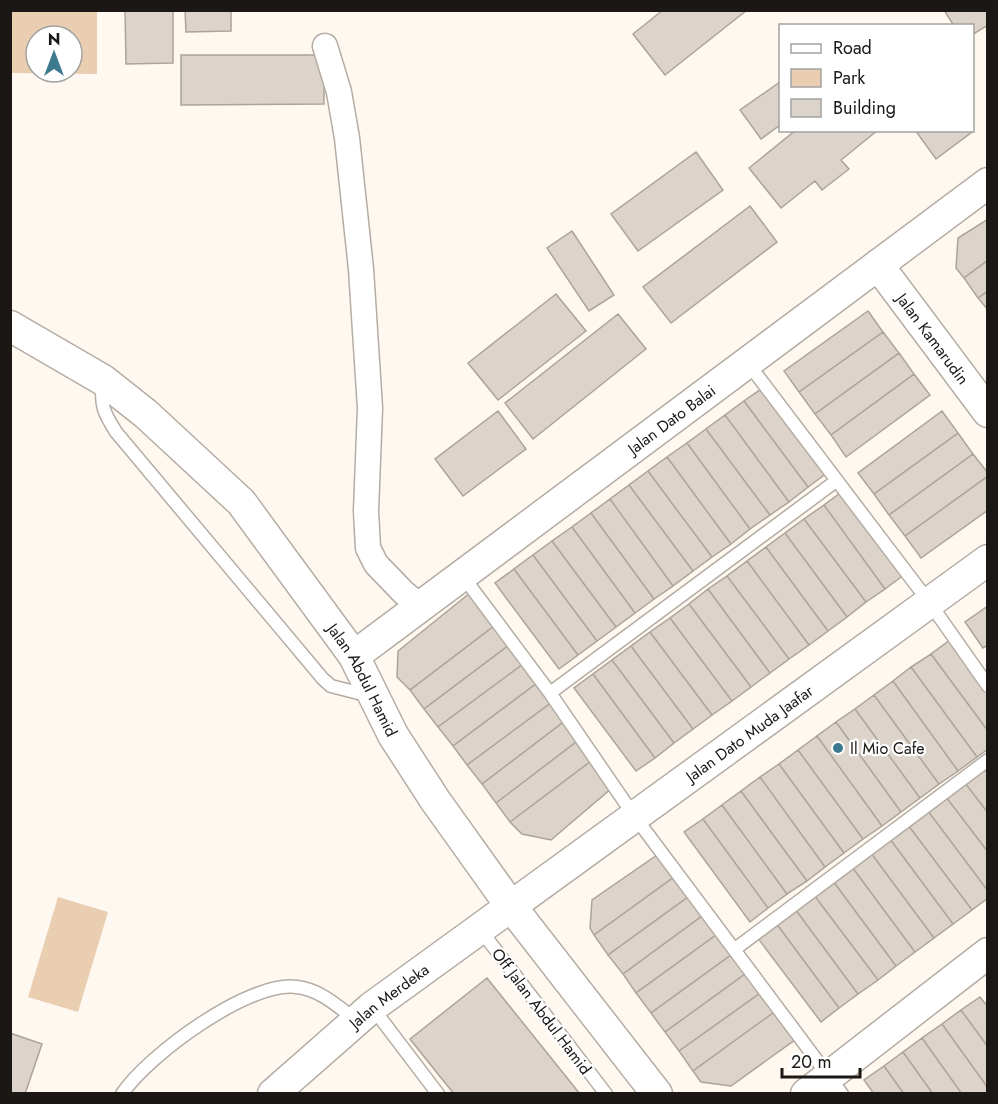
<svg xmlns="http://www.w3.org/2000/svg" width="998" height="1104" font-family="Jost,sans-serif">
	<rect width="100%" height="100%" fill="#fff8f1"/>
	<path fill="#eaceb1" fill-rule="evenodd" d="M11 10 97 11V74L11 73ZM36 36H72V72H36Z
		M58 897 108 912 78 1012 28 997Z"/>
	<path fill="#dcd3ca" stroke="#aca39b" stroke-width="1.5" d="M125 10H173V63L126 64Z
		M185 10H231V31L186 32Z
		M663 10H747L665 75 633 34Z
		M944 10H988V25L972 35V26H954Z
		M181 55H324V104L181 105Z
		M780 82V125L761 139 740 110Z
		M796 130H878L841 160 849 169 822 190 815 181 781 208 749 168Z
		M915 130H972V132L936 159Z
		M696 152 723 190 638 251 611 214Z
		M750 206 777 242 671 323 643 287Z
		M988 219V260L964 278 956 268 958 238Z
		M572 231 614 295 589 311 547 248Z
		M988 260V291L978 298 964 278Z
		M988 291V310L978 298Z
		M556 294 586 331 498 400 468 363Z
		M868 311 883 332 799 392 784 371Z
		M618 314 646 349 533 439 505 403Z
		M883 332 899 353 815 414 799 392Z
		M899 353 914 374 831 435 815 414Z
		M914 374 930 395 846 457 831 435Z
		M764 387 827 473 808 487 744 401Z
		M744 401 808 487 789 502 725 415Z
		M498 411 526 449 463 496 435 459Z
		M942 411 958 433 874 494 858 473Z
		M725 415 789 502 770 515 706 429Z
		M706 429 770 515 750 529 687 443Z
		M958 433 973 454 889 515 874 494Z
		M687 443 750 529 731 544 667 457Z
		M973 454 988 473V476L905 536 889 515Z
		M667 457 731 544 712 557 648 471Z
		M648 471 712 557 693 571 629 485Z
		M988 476V510L921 558 905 536Z
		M629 485 693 571 673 586 610 499Z
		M843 491 905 574 885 589 824 505Z
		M610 499 673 586 654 599 591 513Z
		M824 505 885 589 866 602 804 519Z
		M591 513 654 599 635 613 572 527Z
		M804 519 866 602 847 617 785 533Z
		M572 527 635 613 616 627 552 541Z
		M785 533 847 617 828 631 766 547Z
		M552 541 616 627 597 641 533 555Z
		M766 547 828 631 809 645 747 561Z
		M533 555 597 641 578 655 514 569Z
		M747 561 809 645 789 659 727 576Z
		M514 569 578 655 559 669 495 583Z
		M727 576 789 659 770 673 708 589Z
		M708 589 770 673 751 687 689 604Z
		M471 592 494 626 410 690 397 677 398 651Z
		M689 604 751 687 732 701 670 618Z
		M988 606V645L983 648 965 622Z
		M670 618 732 701 712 715 650 632Z
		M494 626 509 645 424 709 410 690Z
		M650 632 712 715 693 729 631 646Z
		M950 640 988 692V731L931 654Z
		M509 645 523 664 438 727 424 709Z
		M631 646 693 729 674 743 612 660Z
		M931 654 988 731V749L977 757 911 667Z
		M612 660 674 743 655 758 593 674Z
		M523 664 537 683 453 746 438 727Z
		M911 667 977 757 958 771 893 681Z
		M593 674 655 758 636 771 574 688Z
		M893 681 958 771 939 784 874 695Z
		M537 683 552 702 467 765 453 746Z
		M874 695 939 784 920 798 855 709Z
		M552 702 566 720 482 784 467 765Z
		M855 709 920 798 901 812 836 722Z
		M566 720 580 739 496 803 482 784Z
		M836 722 901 812 882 826 817 736Z
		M817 736 882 826 863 839 798 750Z
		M580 739 595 758 510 822 496 803Z
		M798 750 863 839 844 853 779 764Z
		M595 758 613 787 551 840 522 834 510 822Z
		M779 764 844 853 825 867 760 777Z
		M984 769 988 774V813L965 783Z
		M760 777 825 867 807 881 741 791Z
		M965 783 988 813V852L946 797Z
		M741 791 807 881 787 894 722 805Z
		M946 797 988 852V891L928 811Z
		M722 805 787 894 768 908 703 819Z
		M928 811 988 891V898L972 910 908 825Z
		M703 819 768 908 750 922 684 832Z
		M908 825 972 910 953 924 890 839Z
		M890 839 953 924 934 938 871 853Z
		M660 853 678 874 594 935 590 928 592 900Z
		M871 853 934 938 915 952 852 867Z
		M852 867 915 952 896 966 833 881Z
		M678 874 692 894 608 955 594 935Z
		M833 881 896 966 878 980 814 895Z
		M692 894 706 913 623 974 608 955Z
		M814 895 878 980 858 994 795 909Z
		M795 909 858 994 839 1008 776 923Z
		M706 913 720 932 636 993 623 974Z
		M776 923 839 1008 821 1022 757 937Z
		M720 932 735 952 651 1013 636 993Z
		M735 952 749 971 665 1032 651 1013Z
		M749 971 763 991 679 1051 665 1032Z
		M487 978 580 1094H454L410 1039Z
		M763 991 777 1010 693 1071 679 1051Z
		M980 997 988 1007V1047L961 1010Z
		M777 1010 799 1037 731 1086 701 1082 693 1071Z
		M961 1010 988 1047V1088L942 1024Z
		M942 1024 988 1088V1094H962L922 1038Z
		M10 1033 42 1044 25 1094H10Z
		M922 1038 962 1094H933L903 1052Z
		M903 1052 933 1094H904L884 1066Z
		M884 1066 904 1094H874L864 1080Z"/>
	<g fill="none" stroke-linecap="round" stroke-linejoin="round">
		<defs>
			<path id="service" d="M747 362 929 602 988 686
				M103 382C100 406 104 413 116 432L323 679 331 686 370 696
				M462 575 550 693 635 817 842 1094
				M550 693 836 481
				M479 928 606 1094
				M735 949 988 760
				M372 1007 438 1094
				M122 1094C148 1055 250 980 297 987 321 990 337 1006 356 1020"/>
			<path id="minor" d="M325 46 339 92 347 138 361 269 370 408 366 511 368 548 376 564 404 593 420 606"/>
			<g id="tertiary">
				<path id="s1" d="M878 265 988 412"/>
				<path id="s2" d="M10 326 103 380 146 414 241 502 354 656 393 735 435 800 510 905 657 1094"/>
				<path id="s3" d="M354 656 988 183"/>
				<path id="s4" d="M273 1094 372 1007 988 560"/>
				<path d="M806 1094 988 953"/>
			</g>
		</defs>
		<use href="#service" stroke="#b5ada4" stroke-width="15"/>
		<use href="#minor" stroke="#b5ada4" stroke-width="27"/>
		<use href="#tertiary" stroke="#b5ada4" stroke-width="33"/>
		<use href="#service" stroke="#fff" stroke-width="12"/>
		<use href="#minor" stroke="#fff" stroke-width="24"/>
		<use href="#tertiary" stroke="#fff" stroke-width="30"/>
	</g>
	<circle fill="#3b798f" stroke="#fff" stroke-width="2" cx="838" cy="748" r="6"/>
	<g text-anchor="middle" stroke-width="4.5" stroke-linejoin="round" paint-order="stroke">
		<g font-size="16" fill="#1a1714" stroke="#fff">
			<text dy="6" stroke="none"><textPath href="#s1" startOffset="92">Jalan Kamarudin</textPath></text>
			<text dy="6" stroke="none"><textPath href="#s3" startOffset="396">Jalan Dato Balai</textPath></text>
			<text dy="6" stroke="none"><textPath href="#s2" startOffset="508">Jalan Abdul Hamid</textPath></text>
			<text dy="6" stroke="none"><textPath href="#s4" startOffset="598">Jalan Dato Muda Jaafar</textPath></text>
			<text dy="6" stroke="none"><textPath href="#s4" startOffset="152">Jalan Merdeka</textPath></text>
			<text transform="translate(542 1011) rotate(53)" y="6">Off Jalan Abdul Hamid</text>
		</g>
		<g font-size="16" fill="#1a1714" stroke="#fff" text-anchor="start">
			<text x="850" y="754">Il Mio Cafe</text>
		</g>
	</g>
	<rect width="998" height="1104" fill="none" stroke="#1a1714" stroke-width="24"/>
	<rect x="779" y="24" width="195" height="108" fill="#ffffff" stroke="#a3a2a1" stroke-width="1.5"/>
	<rect x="791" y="44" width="30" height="9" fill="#ffffff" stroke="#a3a2a1" stroke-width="1.5"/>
	<text x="833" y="54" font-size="18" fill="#1a1714">Road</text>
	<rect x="791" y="69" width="30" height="18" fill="#eaceb1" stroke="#a3a2a1" stroke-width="1.5"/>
	<text x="833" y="84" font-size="18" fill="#1a1714">Park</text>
	<rect x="791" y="99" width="30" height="18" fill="#dcd3ca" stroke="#a3a2a1" stroke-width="1.5"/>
	<text x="833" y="114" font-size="18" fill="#1a1714">Building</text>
	<g transform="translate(54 54)"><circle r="28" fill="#ffffff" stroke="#a3a2a1" stroke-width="1.5"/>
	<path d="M0-4.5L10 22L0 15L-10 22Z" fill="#3b798f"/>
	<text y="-9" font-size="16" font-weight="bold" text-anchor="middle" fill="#1a1714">N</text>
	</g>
	<path d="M782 1068v9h78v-9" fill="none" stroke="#1a1714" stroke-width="3"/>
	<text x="791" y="1068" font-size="18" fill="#1a1714" stroke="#ffffff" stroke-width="4.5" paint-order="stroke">20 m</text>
</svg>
